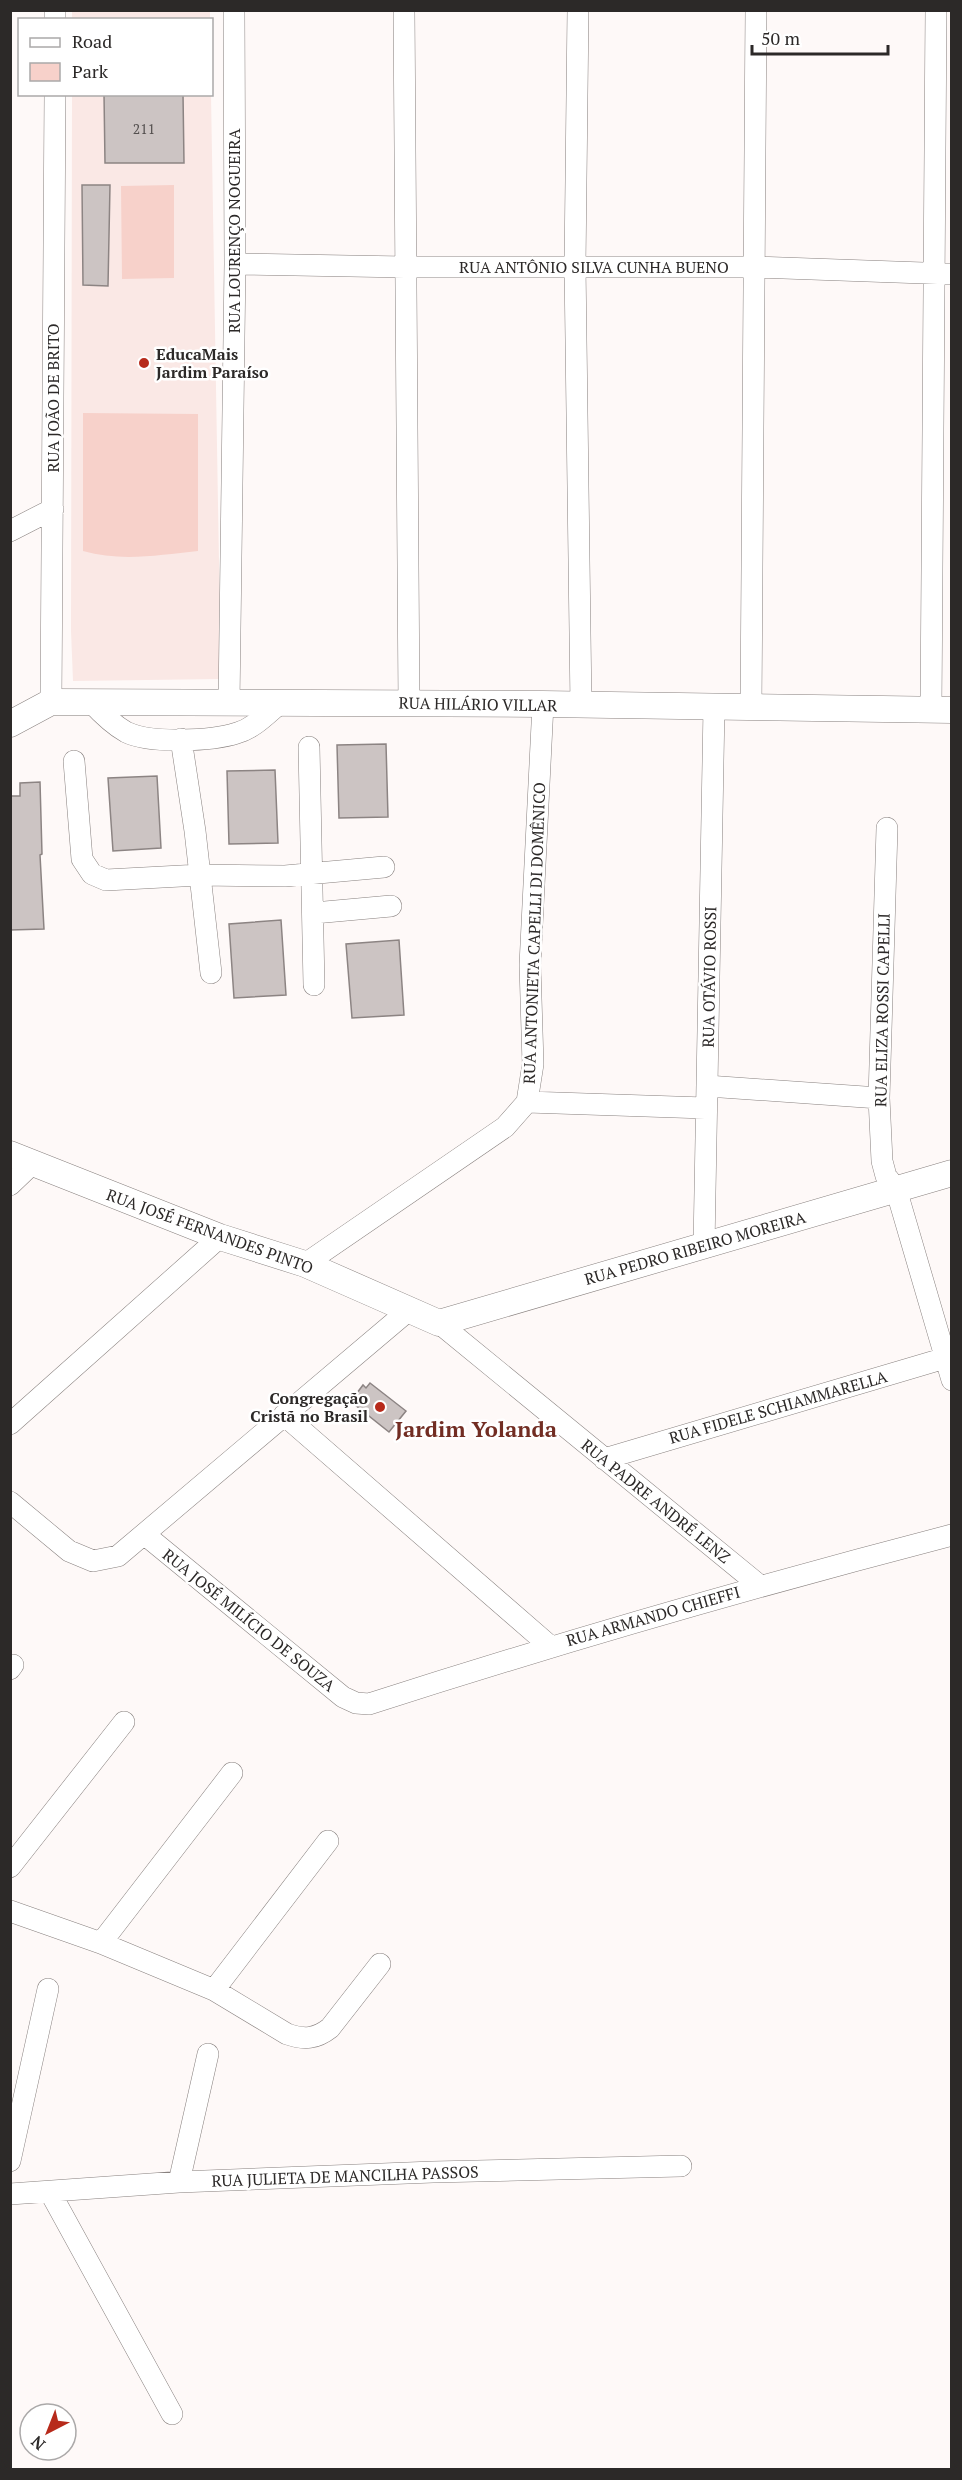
<svg xmlns="http://www.w3.org/2000/svg" width="962" height="2480" font-family="'PT Serif',serif">
	<rect width="100%" height="100%" fill="#fef9f8"/>
	<path fill="#fae8e5" d="M72 11H210V19H72Z
		M72 95H211L221 679 73 681 71 631Z"/>
	<path fill="#f7d1ca" d="M174 185V278L122 279 121 186Z
		M83 413 198 414V551C159 555 121 562 83 551Z"/>
	<path fill="#ccc4c3" stroke="#8c8483" stroke-width="1.5" d="M104 94H183L184 163H105Z
		M82 185H110L108 286 83 285Z
		M386 744 388 817 339 818 337 745Z
		M275 770 278 843 229 844 227 771Z
		M157 776 161 848 113 851 108 778Z
		M40 782 42 854 40 855 44 929 10 930V796H20V783Z
		M281 920 286 995 234 998 229 924Z
		M399 940 404 1015 352 1018 346 944Z
		M370 1383 406 1411 389 1432 354 1404 357 1400 354 1397 363 1385 366 1388Z"/>
	<g fill="none" stroke-linecap="round" stroke-linejoin="round">
		<defs>
			<path id="minor" d="M404 10 409 704
				M578 10 575 266 581 706
				M55 20V10
				M235 264 405 267H753L952 274
				M10 531 53 509
				M51 702 55 94
				M91 702C102 714 112 724 126 732 150 744 212 741 237 733 254 728 266 715 279 704
				M229 703 235 264 234 10
				M751 708 756 10
				M931 710 936 10
				M181 739 195 831 211 973
				M309 747 314 985
				M74 761 82 859 92 874 106 880 200 875 285 876 384 867
				M887 828 879 1098 882 1161 886 1176 896 1189 952 1380
				M314 913 391 906
				M707 1086 879 1098
				M527 1102 705 1108
				M10 1185 32 1164
				M704 1246 714 708
				M305 1264 505 1127 527 1102 533 1064 530 965 543 704
				M439 1323 759 1585
				M284 1415 551 1647
				M10 1424 220 1237
				M604 1459 952 1356
				M10 1502 69 1551 93 1561 118 1556 409 1310
				M144 1534 343 1697 356 1703 369 1704C562 1642 756 1586 952 1535
				M10 1669 13 1665
				M10 1867 124 1722
				M10 1911 101 1943 214 1990 287 2034C304 2040 316 2039 330 2028L380 1964
				M101 1943 232 1773
				M214 1990 328 1841
				M10 2161 48 1989
				M179 2182 208 2054
				M50 2192 172 2414
				M10 2194 179 2182 433 2172 681 2166"/>
			<path id="tertiary" d="M10 724 51 702 543 704 952 710
				M10 1154 220 1237 305 1264 439 1323 952 1173"/>
		</defs>
		<use href="#minor" stroke="#88817f" stroke-width="22"/>
		<use href="#tertiary" stroke="#88817f" stroke-width="27"/>
		<use href="#minor" stroke="#fff" stroke-width="21"/>
		<use href="#tertiary" stroke="#fff" stroke-width="26"/>
	</g>
	<g fill="#b72a1b" stroke="#fff" stroke-width="2">
		<circle cx="144" cy="363" r="6"/>
		<circle cx="380" cy="1407" r="6"/>
	</g>
	<g text-anchor="middle" stroke-width="5" stroke-linejoin="round" paint-order="stroke">
		<g font-size="14" fill="#54504f">
			<text x="144" y="134">211</text>
		</g>
		<g font-size="16" fill="#2c2928" stroke="#fff">
			<text transform="translate(234 231) rotate(-90)" y="6">RUA LOURENÇO NOGUEIRA</text>
			<text x="594" y="273">RUA ANTÔNIO SILVA CUNHA BUENO</text>
			<text transform="translate(53 398) rotate(-90)" y="6">RUA JOÃO DE BRITO</text>
			<text transform="translate(478 704) rotate(1)" y="6">RUA HILÁRIO VILLAR</text>
			<text transform="translate(534 933) rotate(-88)" y="6">RUA ANTONIETA CAPELLI DI DOMÊNICO</text>
			<text transform="translate(709 977) rotate(-89)" y="6">RUA OTÁVIO ROSSI</text>
			<text transform="translate(882 1010) rotate(-89)" y="6">RUA ELIZA ROSSI CAPELLI</text>
			<text transform="translate(210 1231) rotate(20)" y="6">RUA JOSÉ FERNANDES PINTO</text>
			<text transform="translate(695 1248) rotate(-16)" y="6">RUA PEDRO RIBEIRO MOREIRA</text>
			<text transform="translate(778 1407) rotate(-16)" y="6">RUA FIDELE SCHIAMMARELLA</text>
			<text transform="translate(656 1501) rotate(39)" y="6">RUA PADRE ANDRÉ LENZ</text>
			<text transform="translate(653 1616) rotate(-16)" y="6">RUA ARMANDO CHIEFFI</text>
			<text transform="translate(249 1620) rotate(39)" y="6">RUA JOSÉ MILÍCIO DE SOUZA</text>
			<text transform="translate(345 2176) rotate(-2)" y="6">RUA JULIETA DE MANCILHA PASSOS</text>
		</g>
		<g font-size="16" font-weight="bold" fill="#2c2928" stroke="#fff" text-anchor="start">
			<text x="156" y="360">EducaMais<tspan x="156" dy="18">Jardim Paraíso</tspan></text>
			<text x="368" y="1404" text-anchor="end">Congregação<tspan x="368" dy="18">Cristã no Brasil</tspan></text>
		</g>
		<g font-size="22" font-weight="bold" fill="#722d23" stroke="#fff">
			<text x="476" y="1437">Jardim Yolanda</text>
		</g>
	</g>
	<rect width="962" height="2480" fill="none" stroke="#2c2928" stroke-width="24"/>
	<rect x="18" y="18" width="195" height="78" fill="#ffffff" stroke="#aba9a9" stroke-width="1.5"/>
	<rect x="30" y="38" width="30" height="9" fill="#ffffff" stroke="#aba9a9" stroke-width="1.5"/>
	<text x="72" y="48" font-size="18" fill="#2c2928">Road</text>
	<rect x="30" y="63" width="30" height="18" fill="#f7d1ca" stroke="#aba9a9" stroke-width="1.5"/>
	<text x="72" y="78" font-size="18" fill="#2c2928">Park</text>
	<g transform="translate(48 2432) rotate(222)"><circle r="28" fill="#ffffff" stroke="#aba9a9" stroke-width="1.5"/>
	<path d="M0-4.5L10 22L0 15L-10 22Z" fill="#b72a1b"/>
	<text y="-9" font-size="16" font-weight="bold" text-anchor="middle" fill="#2c2928">N</text>
	</g>
	<path d="M752 45v9h136v-9" fill="none" stroke="#2c2928" stroke-width="3"/>
	<text x="761" y="45" font-size="18" fill="#2c2928" stroke="#ffffff" stroke-width="4.5" paint-order="stroke">50 m</text>
</svg>
